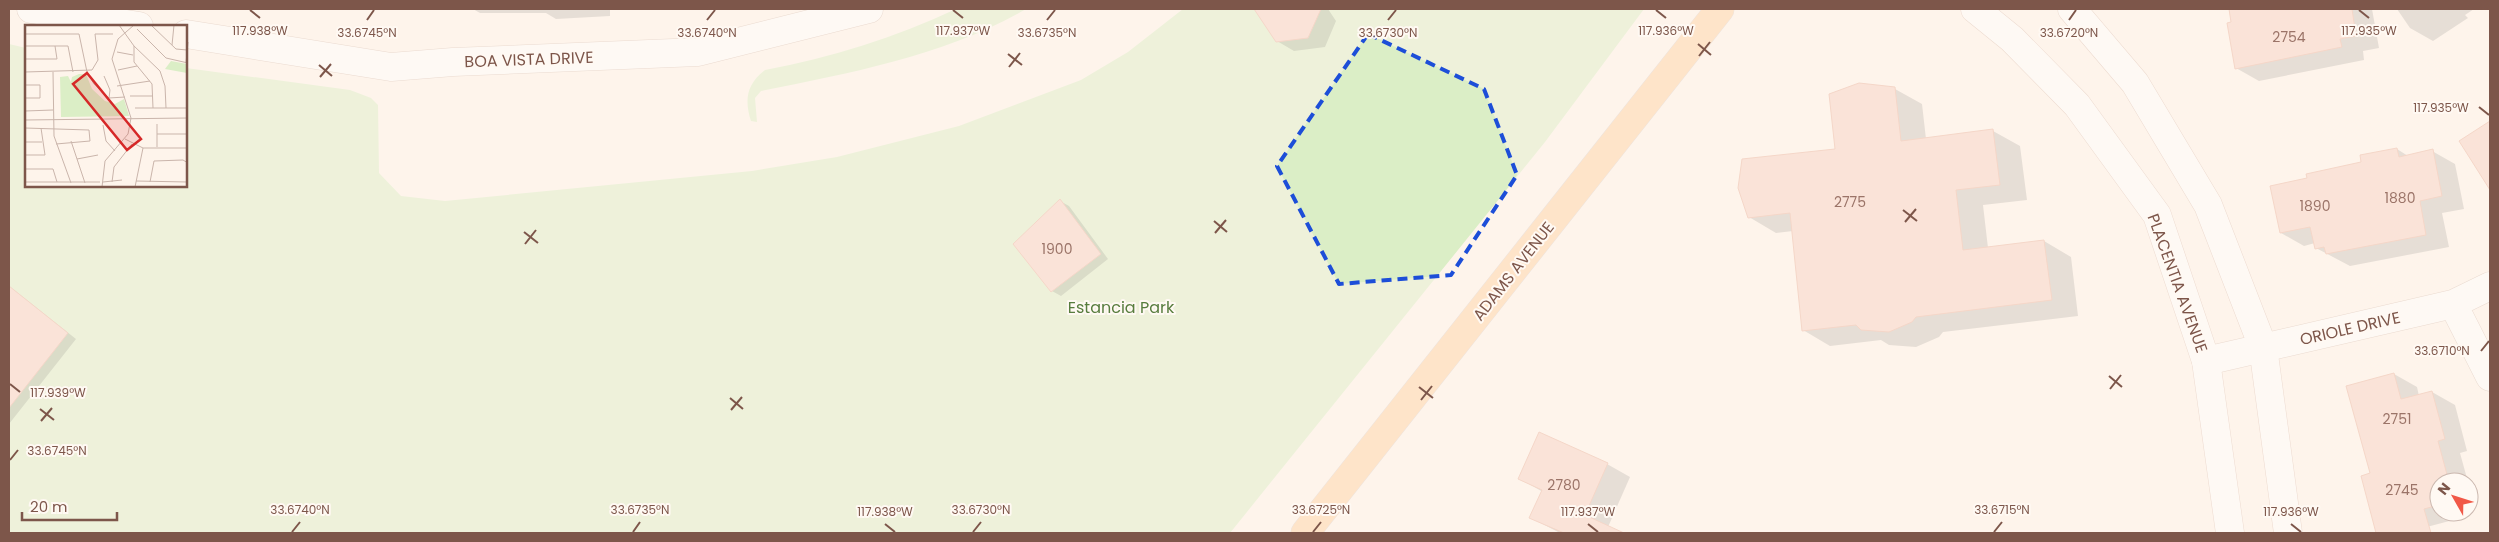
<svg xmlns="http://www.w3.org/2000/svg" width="2499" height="542" font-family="Poppins,sans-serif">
	<rect width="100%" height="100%" fill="#fef4eb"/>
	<path fill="#dbeec6" d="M956 9H1026C947 55 851 73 761 91L755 98 757 122 751 121C744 99 747 84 765 70 831 58 896 37 956 9Z
		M1183 9H1644L1545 142 1230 533H9V44L26 48V186H186V68L350 90 371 98 378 105 379 173 401 196 445 201 752 171 837 157 959 126 1081 80 1128 52Z"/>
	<path fill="#0003" d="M473 9H610V16L556 19 546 13H480Z
		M1265 9H1328L1336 21 1325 47 1294 51 1277 41 1261 17Z
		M2372 9 2379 48 2363 51 2364 60 2259 81 2236 68 2230 10Z
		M2397 9H2474L2465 15 2468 18 2433 41 2410 28Z
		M1895 89 1922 104 1926 139 1993 131 2020 146 2027 200 1983 205 1988 248 2044 241 2071 257 2078 316 1943 332 1939 337 1916 347 1889 345 1881 340 1830 346 1803 330 1793 231 1776 233 1749 217 1836 150Z
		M2490 123V184L2486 181 2461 142Z
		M2397 149 2408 156 2432 151 2455 164 2464 209 2442 213 2449 247 2350 266 2316 248 2315 243 2304 246 2281 233 2308 179 2363 162Z
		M1060 201 1069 206 1108 259 1061 296 1052 291 1015 244Z
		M9 286 76 339 9 424Z
		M2394 374 2417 387 2419 396 2432 392 2455 405 2467 451 2460 453 2468 482H2439V512H2455L2457 519 2404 533H2394L2375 522 2371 474Z
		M1607 464 1630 477 1608 527 1621 533H1560L1531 518 1543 492 1520 479Z
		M2469 487 2474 507 2469 508Z"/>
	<path fill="#f6cfc0" stroke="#eab29e" d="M1254 9H1321L1308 38 1276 42Z
		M2229 9H2352L2356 36 2340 39 2342 47 2235 69 2227 23 2231 22Z
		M1859 83 1895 87 1901 141 1993 129 2000 185 1956 190 1963 250 2044 240 2052 300 1916 317 1912 322 1889 332 1861 330 1856 325 1802 331 1790 213 1748 218 1738 188 1742 159 1835 149 1829 94Z
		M2490 121V190L2459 141Z
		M2397 148 2399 157 2433 149 2442 196 2420 201 2426 235 2326 254 2324 247 2315 249 2310 227 2280 233 2270 186 2307 178 2306 174 2361 162 2360 155Z
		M1060 199 1101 254 1051 292 1013 244Z
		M9 286 68 333 9 408Z
		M2394 373 2401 399 2432 391 2445 439 2438 441 2449 482H2439V497L2433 499 2435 506 2424 509 2431 533H2376L2361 476 2370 473 2346 386Z
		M1539 432 1608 463 1585 515 1624 533H1564L1529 518 1542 490 1518 479Z"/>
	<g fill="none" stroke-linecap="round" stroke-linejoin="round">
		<defs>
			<path id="street" d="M31 9 139 26
				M186 34 391 67 453 62 698 52 869 9
				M2453 304 2490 377
				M2206 361 2453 304 2490 286"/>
			<path id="secondary" d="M1975 9 2012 39 2077 105 2157 215 2206 361 2230 533
				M2072 9 2135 83 2208 205 2263 347 2288 533"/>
			<path id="primary" d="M1305 533 1720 9"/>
		</defs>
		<use href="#street" stroke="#d5bdb1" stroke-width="29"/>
		<use href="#secondary" stroke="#dabdb0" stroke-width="29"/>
		<use href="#primary" stroke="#dbd0cc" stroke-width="29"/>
		<use href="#street" stroke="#fff" stroke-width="28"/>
		<use href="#secondary" stroke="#fff" stroke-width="28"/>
		<use href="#primary" stroke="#ffd0a1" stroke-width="28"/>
	</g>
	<path d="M0 0H2499V542H0ZM1368 34 1484 89 1517 175 1451 275 1339 284 1277 166Z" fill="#fef4eb" fill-opacity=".55" fill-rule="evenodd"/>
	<path fill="none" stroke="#1d4ed8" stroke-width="4" stroke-dasharray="10 6" stroke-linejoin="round" d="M1368 34 1484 89 1517 175 1451 275 1339 284 1277 166Z"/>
	<path fill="none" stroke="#7d564a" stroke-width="2" d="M250 10 260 18M953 10 963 18M1656 10 1666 18M2359 10 2369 18M367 20 374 10M707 20 715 10M1047 20 1055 10M1388 20 1396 10M2069 20 2076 10M1698 44 1711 55M1008 54 1022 65M1699 56 1710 42M319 65 332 76M1009 67 1020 53M320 77 331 64M2479 107 2489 115M1903 210 1917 221M1214 221 1227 232M1905 222 1916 209M524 232 538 243M1215 233 1226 220M525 244 536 230M2481 351 2489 341M2109 376 2122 387M10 384 20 392M1419 387 1433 398M2110 389 2121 375M730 398 743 409M1421 400 1432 386M40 409 54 420M731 410 742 397M41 421 52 408M10 460 18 450M885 524 895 532M1588 524 1598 532M2291 524 2301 532M292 532 300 522M633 532 640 522M973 532 981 522M1313 532 1321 522M1994 532 2002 522"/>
	<g text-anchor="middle" stroke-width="4" stroke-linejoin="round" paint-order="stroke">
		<g font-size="14" fill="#9b7468">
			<text x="2289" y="42">2754</text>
			<text x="2400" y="203">1880</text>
			<text x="1850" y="207">2775</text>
			<text x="2315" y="211">1890</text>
			<text x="1057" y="254">1900</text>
			<text x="2397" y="424">2751</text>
			<text x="1564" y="490">2780</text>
			<text x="2402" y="495">2745</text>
		</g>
		<g font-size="16" fill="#7d564a" stroke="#fff9f3">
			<text transform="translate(529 59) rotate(-2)" y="6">BOA VISTA DRIVE</text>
			<text transform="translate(1513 271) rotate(-52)" y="6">ADAMS AVENUE</text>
			<text transform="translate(2178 283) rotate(70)" y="6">PLACENTIA AVENUE</text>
			<text transform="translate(2350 328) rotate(-13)" y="6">ORIOLE DRIVE</text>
		</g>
		<g font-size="16" fill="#587d3e" stroke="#fff9f3">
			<text x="1121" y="313">Estancia Park</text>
		</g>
	</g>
	<g transform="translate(25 25)">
		<rect width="162" height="162" fill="#fef4eb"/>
		<path d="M146 36 162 39V48L140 44ZM54 49H61L67 64 80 76 90 79 99 74 104 91 36 92 35 52 43 51 46 57 47 52Z" fill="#dbeec6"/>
		<path fill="none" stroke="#cab5ab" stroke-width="1" d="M94 0 109 21 135 46 140 61 141 83M126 0 151 24 162 25M112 4 141 33 163 38M0 9H54L62 47 69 59 84 73 100 72M147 20 149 0M0 21H43L48 47M109 21V37L127 59 128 83M92 27 108 30M0 34H32L30 21M161 38 163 17M93 45 112 41M0 47 67 45 73 35 70 9H88M28 47 29 111 46 158M79 51 85 65 84 73M0 60H15V73H0M92 61 125 56M105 71H128M110 83H163M0 86 28 85M106 93 87 34 93 14 109 0M0 95 163 93M132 99V122M78 100 81 116 90 126M0 103 64 105 65 116 31 119M132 109H163M100 114 118 123H163M46 116 60 158M0 117H17M0 130H20L16 103M52 134 73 130M0 144H28L32 157M111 156 163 157M0 157H75M78 157 97 155M87 157 89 142 107 119M125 157 129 136 158 135 163 138M77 162 80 136 103 109 106 93M110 162 118 123"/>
		<path fill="#d62828" fill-opacity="0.15" stroke="#d62828" stroke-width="2.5" d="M62 48 116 114 102 125 48 59Z"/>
		<rect width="162" height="162" fill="none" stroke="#7d564a" stroke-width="2.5"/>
	</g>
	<g font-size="12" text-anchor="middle" fill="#7d564a" stroke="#fff9f3" stroke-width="4" stroke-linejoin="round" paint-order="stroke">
		<text x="2369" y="35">117.935°W</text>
		<text x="260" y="35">117.938°W</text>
		<text x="963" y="35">117.937°W</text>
		<text x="1666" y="35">117.936°W</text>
		<text x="367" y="37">33.6745°N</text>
		<text x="707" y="37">33.6740°N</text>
		<text x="1047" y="37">33.6735°N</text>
		<text x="1388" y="37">33.6730°N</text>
		<text x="2069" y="37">33.6720°N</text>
		<text x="2441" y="112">117.935°W</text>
		<text x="2442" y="355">33.6710°N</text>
		<text x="58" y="397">117.939°W</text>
		<text x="57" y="455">33.6745°N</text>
		<text x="300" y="514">33.6740°N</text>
		<text x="640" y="514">33.6735°N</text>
		<text x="981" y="514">33.6730°N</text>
		<text x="1321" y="514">33.6725°N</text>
		<text x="2002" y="514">33.6715°N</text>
		<text x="885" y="516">117.938°W</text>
		<text x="1588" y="516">117.937°W</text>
		<text x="2291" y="516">117.936°W</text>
	</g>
	<rect width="2499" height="542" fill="none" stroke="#7d564a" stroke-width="20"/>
	<g transform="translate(2454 497) rotate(309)"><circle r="24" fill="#fff9f3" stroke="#cbb8af"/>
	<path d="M0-4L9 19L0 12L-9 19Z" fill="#f15847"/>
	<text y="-8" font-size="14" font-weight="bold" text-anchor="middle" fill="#7d564a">N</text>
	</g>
	<path d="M22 512v8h95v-8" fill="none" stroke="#7d564a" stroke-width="2.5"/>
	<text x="30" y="512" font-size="15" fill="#7d564a" stroke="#fff9f3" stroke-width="4" paint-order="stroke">20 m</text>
</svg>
